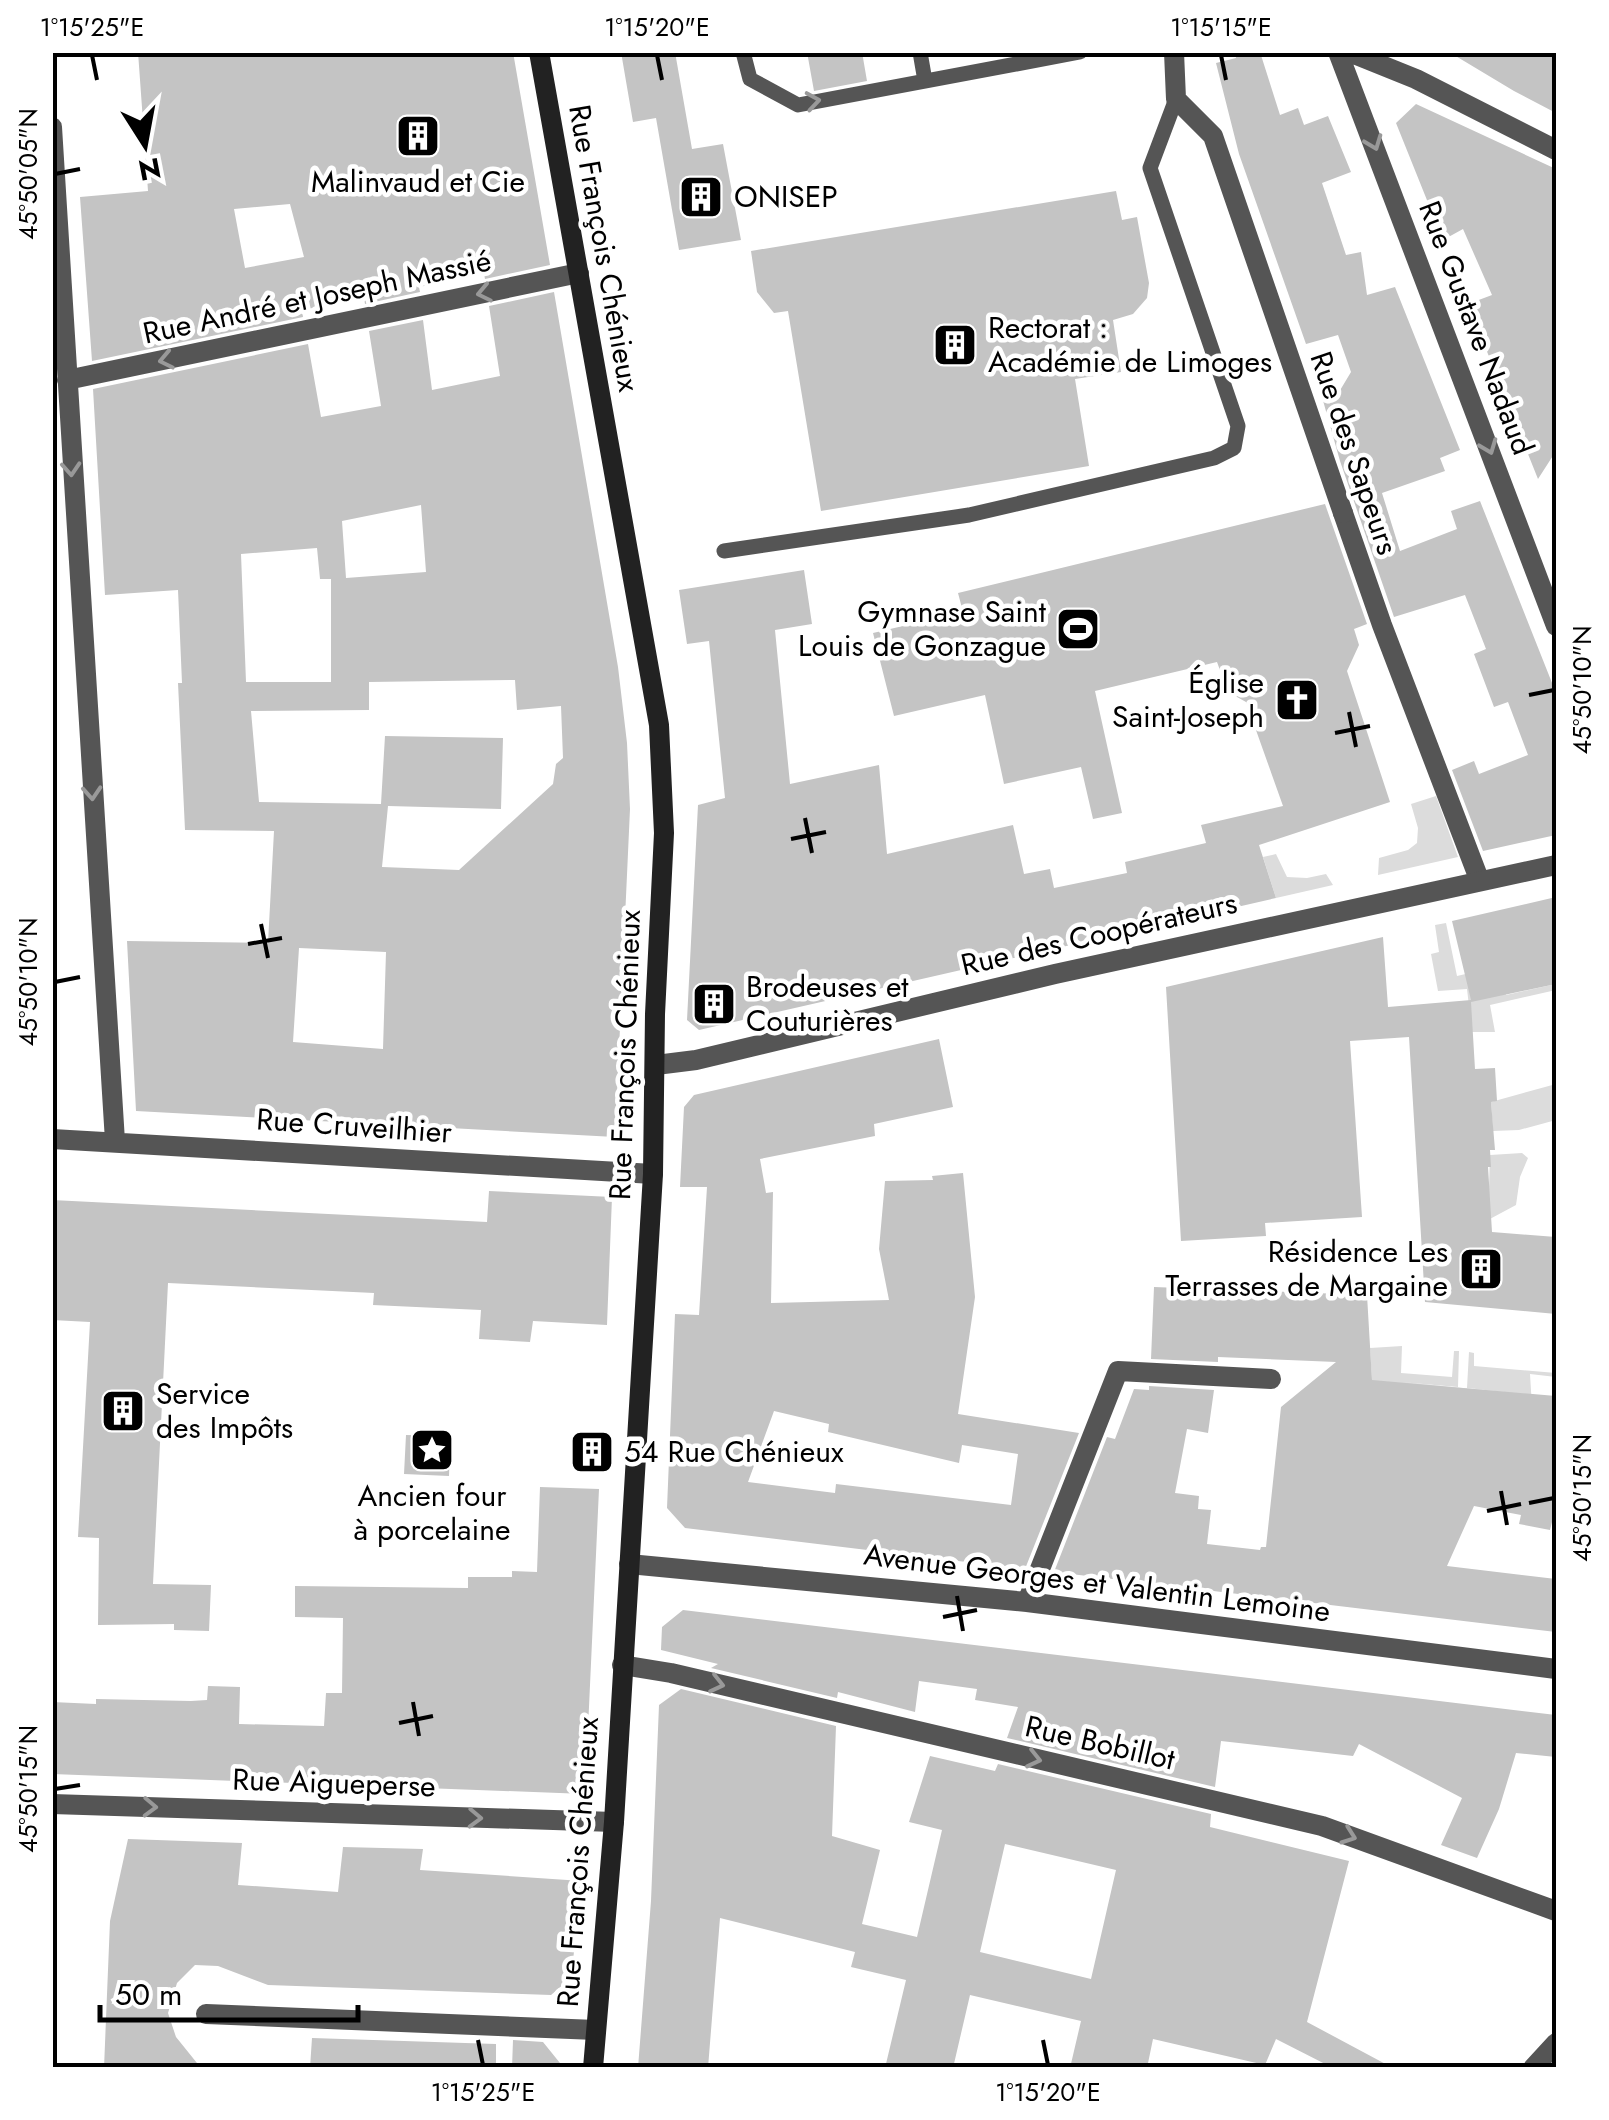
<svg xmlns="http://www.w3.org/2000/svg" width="1609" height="2120" font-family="Jost,sans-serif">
	<rect width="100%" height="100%" fill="#fff"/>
	<path fill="#dcdcdc" d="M1436 796 1458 857 1378 875 1379 858 1408 850 1417 843 1418 828 1411 804Z
		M1276 854 1287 877 1307 878 1326 874 1333 885 1276 898 1263 857Z
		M1446 923 1457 976 1504 965 1506 995 1556 984V990L1490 1005 1495 1032H1472L1467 989 1438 991 1431 954 1439 952 1435 925Z
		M1556 1084V1120L1519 1130 1493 1131 1491 1102Z
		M1522 1153 1528 1158 1520 1177 1516 1205 1488 1220 1490 1155Z
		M1402 1346 1401 1373 1452 1377 1454 1351H1459L1458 1387 1400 1382 1514 1393 1467 1388 1469 1352 1474 1353V1366L1556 1373V1377L1530 1374 1538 1507 1378 1479 1370 1348Z"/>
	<path fill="#c4c4c4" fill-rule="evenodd" d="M138 52H513L550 265 485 279 484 274 419 287 420 292 365 304 364 298 302 310 303 317 92 361 80 197 148 191ZM290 204 304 257 245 268 234 209Z
		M621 52H675L692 149 723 144 741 240 679 250 656 118 633 122Z
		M807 52H862L867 81 814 91Z
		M1235 52H1260L1280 115 1298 108 1304 125 1328 116 1351 172 1322 183 1346 255 1361 252 1367 295 1395 287 1460 450 1440 458 1445 471 1382 493 1400 551 1457 529 1451 511 1480 501 1556 693V835L1483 851 1452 770 1474 761 1479 774 1528 755 1508 702 1494 707 1474 654 1486 649 1465 595 1394 617 1340 461 1322 397 1339 392 1351 372 1338 335 1306 344 1239 154 1216 63 1236 58Z
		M1449 52H1556V113L1514 91Z
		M1416 104 1556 169V451L1538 479 1468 304 1492 295 1463 229 1443 240 1396 123Z
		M1116 191 1122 220 1137 217 1149 283 1147 298 1133 314 1113 320 1121 372 1075 379 1089 466 821 511 788 311 774 313 757 292 751 251Z
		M554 292 618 667 627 743 630 809 615 1137 136 1111 127 941 268 943 274 831 185 830 178 683H182L178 590 105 595 93 389 308 344 321 417 381 406 369 331 423 320 432 390 500 376 489 306ZM421 505 426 572 346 578 342 521ZM317 548 320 579H331V682H246L241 554ZM515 680 517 710 561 706 563 758 556 764 553 784 459 870 382 867 388 806 501 809 503 738 385 736 381 804 259 802 251 711 369 710V682ZM299 948 386 952 383 1049 293 1042Z
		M1325 504 1367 624 1354 629 1359 645 1347 671 1390 802 1259 845 1276 898 699 1030 687 1020 698 805 725 798 709 641 687 644 679 590 804 570 812 624 775 630 790 784 879 765 887 854 1013 825 1024 874 1050 869 1054 888 1127 873 1125 862 1206 843 1201 825 1283 806 1246 702 1228 692 1217 662 1095 691 1122 813 1093 819 1081 767 1004 784 985 695 894 716 873 633 963 612 958 593Z
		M1556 897V984L1471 1002 1475 1069 1495 1068 1497 1101 1491 1102 1495 1150H1490L1491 1167H1488L1492 1232 1556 1237V1314L1425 1302 1409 1037 1350 1041 1362 1217 1265 1223 1266 1236 1181 1241 1166 987 1383 937 1388 1007 1471 1000 1452 921Z
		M939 1039 953 1107 874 1124 875 1136 760 1159 766 1193 773 1192 771 1303 889 1300 879 1249 885 1181 933 1180 932 1176 963 1173 975 1297 958 1414 1079 1433 1025 1569 685 1528 667 1508 675 1314 699 1315 707 1187H680L684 1107 694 1095ZM774 1411 829 1424 828 1432 959 1463 962 1445 1018 1454 1011 1505 836 1484 835 1493 748 1482Z
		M489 1191 612 1197 607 1325 533 1321 530 1342 479 1339 481 1310 373 1305 374 1293 168 1283 153 1584 211 1585 209 1631 174 1630V1624L98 1625 99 1538 78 1537 90 1322 52 1320V1200L487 1222Z
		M1154 1287 1367 1295 1372 1380 1556 1396V1506L1550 1530 1519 1524 1521 1515 1474 1506 1447 1566 1556 1579V1632L1054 1572 1107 1437 1115 1439 1134 1389 1149 1390V1386L1214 1390 1208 1433 1187 1429 1175 1493 1199 1496 1198 1509 1211 1510 1207 1544 1260 1550 1261 1547H1266L1281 1407 1336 1362 1218 1357V1362L1151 1359Z
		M406 1435 441 1436 450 1446 449 1476 404 1474Z
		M540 1487 599 1489 585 1794 52 1774V1702L96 1704V1699L191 1701 207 1700 208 1686 240 1687 239 1724 324 1726 326 1693H342L343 1618 295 1617V1586L468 1588V1577H512V1571L537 1572Z
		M683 1610 1556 1715V1757L1516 1753 1499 1809 1477 1858 1441 1845 1462 1798 1359 1744 1353 1756 1221 1741 1215 1787 1007 1738 1018 1707 975 1700 977 1689 919 1681 915 1712 838 1692 837 1698 711 1668 718 1664 661 1650 662 1627Z
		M681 1689 836 1726 832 1836 880 1850 862 1924 917 1937 942 1830 909 1822 930 1756 995 1771 998 1764 1211 1814 1210 1827 1349 1861 1307 2022 1393 2068H1333L1276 2039 1265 2065 1153 2039 1147 2068H1070L1081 2021 970 1995 953 2068H885L906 1980 851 1967 855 1952 720 1918 708 2068H638L651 1901 659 1705ZM1005 1844 1116 1870 1091 1979 980 1952Z
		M128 1839 242 1843 238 1885 338 1892 343 1847 423 1849 420 1870 582 1881 571 1978 551 1995 268 1985 218 1966 195 1965 177 1983 168 2013 176 2037 201 2068H104L110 1921Z
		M312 2038 496 2044V2068H310Z
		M513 2040 543 2042 564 2068H512Z"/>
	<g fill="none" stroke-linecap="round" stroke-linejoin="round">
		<path stroke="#555" stroke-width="15" d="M743 52 750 79 798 105 1080 52
			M920 52 925 81
			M724 551 969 515 1214 458 1234 448 1238 426 1150 168 1176 99"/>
		<path stroke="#555" stroke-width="20" d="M1343 513 1382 625 1479 879"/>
		<path stroke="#555" stroke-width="20" d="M1174 52 1176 99 1213 136 1343 513
			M1338 52 1556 626
			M1349 52 1416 79 1556 150
			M52 127 115 1141
			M67 380 579 273
			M656 1065 696 1060 1055 974 1556 865
			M52 1139 653 1174
			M629 1564 1027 1602 1556 1669
			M1027 1602 1118 1371 1271 1379
			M622 1665 671 1673 1322 1826 1556 1911
			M52 1804 614 1822
			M206 2014 596 2030
			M1533 2068 1556 2043"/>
		<path stroke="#222" stroke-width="20" d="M539 52 659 725 664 833 655 1014 653 1174 614 1822 593 2068"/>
	</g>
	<defs><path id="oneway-chevron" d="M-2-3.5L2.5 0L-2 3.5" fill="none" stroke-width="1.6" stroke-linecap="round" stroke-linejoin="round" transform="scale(2.5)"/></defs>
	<g stroke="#999">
		<use href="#oneway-chevron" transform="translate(813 101) rotate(-9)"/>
		<use href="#oneway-chevron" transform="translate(1374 143) rotate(69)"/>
		<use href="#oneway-chevron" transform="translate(484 293) rotate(168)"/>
		<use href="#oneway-chevron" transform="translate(166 360) rotate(168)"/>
		<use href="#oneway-chevron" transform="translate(1489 447) rotate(69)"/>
		<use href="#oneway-chevron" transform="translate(71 469) rotate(86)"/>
		<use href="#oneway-chevron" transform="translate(92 793) rotate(86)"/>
		<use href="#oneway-chevron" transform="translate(717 1684) rotate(13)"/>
		<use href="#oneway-chevron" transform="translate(1034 1759) rotate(13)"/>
		<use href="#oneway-chevron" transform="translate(150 1807) rotate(2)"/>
		<use href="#oneway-chevron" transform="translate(475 1818) rotate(2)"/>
		<use href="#oneway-chevron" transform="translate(1349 1836) rotate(20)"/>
	</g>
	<path fill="none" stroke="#000" stroke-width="4" d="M92 55 97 80M657 55 662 80M1221 55 1226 80M55 174 80 169M1529 695 1554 690M1349 712 1356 747M1335 733 1370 726M805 818 812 853M791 839 826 832M261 924 268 958M248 944 282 938M55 982 80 977M1501 1491 1507 1525M1529 1503 1554 1498M1487 1511 1521 1504M957 1596 963 1631M943 1617 977 1610M413 1702 419 1736M399 1723 433 1716M55 1789 80 1785M478 2040 483 2065M1043 2040 1048 2065"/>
	<defs>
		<symbol id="building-square" viewBox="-11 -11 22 22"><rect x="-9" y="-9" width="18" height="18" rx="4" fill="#000" stroke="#fff"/><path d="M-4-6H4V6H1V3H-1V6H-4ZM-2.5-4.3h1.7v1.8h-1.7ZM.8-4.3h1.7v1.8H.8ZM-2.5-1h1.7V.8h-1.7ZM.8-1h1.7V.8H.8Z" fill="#fff"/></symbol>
		<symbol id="stadium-square" viewBox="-11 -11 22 22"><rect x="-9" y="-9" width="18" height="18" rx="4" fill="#000" stroke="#fff"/><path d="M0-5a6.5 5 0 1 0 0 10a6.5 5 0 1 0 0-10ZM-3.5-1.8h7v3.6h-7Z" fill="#fff"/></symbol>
		<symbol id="church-square" viewBox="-11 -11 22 22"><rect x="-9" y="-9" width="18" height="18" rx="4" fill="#000" stroke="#fff"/><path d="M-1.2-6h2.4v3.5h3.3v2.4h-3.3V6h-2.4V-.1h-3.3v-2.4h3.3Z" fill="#fff"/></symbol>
		<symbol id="sight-square" viewBox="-11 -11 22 22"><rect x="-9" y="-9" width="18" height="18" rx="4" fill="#000" stroke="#fff"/><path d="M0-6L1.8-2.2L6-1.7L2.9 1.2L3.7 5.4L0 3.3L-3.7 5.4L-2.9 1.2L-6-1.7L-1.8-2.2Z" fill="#fff"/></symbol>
	</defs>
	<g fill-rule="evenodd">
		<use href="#building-square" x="393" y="111" width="50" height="50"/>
		<use href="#building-square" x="676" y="172" width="50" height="50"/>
		<use href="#building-square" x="930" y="320" width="50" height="50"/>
		<use href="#stadium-square" x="1053" y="604" width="50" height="50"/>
		<use href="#church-square" x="1272" y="675" width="50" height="50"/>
		<use href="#building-square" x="689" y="979" width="50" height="50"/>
		<use href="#building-square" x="1456" y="1244" width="50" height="50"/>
		<use href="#building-square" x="98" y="1386" width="50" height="50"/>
		<use href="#sight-square" x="407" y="1425" width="50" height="50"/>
		<use href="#building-square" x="567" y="1427" width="50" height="50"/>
	</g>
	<g text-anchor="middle" stroke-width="9" stroke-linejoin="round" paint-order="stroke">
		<g font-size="30" fill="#000" stroke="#fff" text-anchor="start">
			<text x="418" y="192" text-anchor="middle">Malinvaud et Cie</text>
			<text x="734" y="207">ONISEP</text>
			<text x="988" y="338">Rectorat :<tspan x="988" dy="34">Académie de Limoges</tspan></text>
			<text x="1046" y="622" text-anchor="end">Gymnase Saint<tspan x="1046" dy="34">Louis de Gonzague</tspan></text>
			<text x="1264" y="693" text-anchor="end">Église<tspan x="1264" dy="34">Saint-Joseph</tspan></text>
			<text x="746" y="997">Brodeuses et<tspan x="746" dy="34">Couturières</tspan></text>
			<text x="1448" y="1262" text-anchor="end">Résidence Les<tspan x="1448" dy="34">Terrasses de Margaine</tspan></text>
			<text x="156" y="1404">Service<tspan x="156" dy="34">des Impôts</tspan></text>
			<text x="624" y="1462">54 Rue Chénieux</text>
			<text x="432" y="1506" text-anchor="middle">Ancien four<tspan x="432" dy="34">à porcelaine</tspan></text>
		</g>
		<g font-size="30" fill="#000" stroke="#fff">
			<text transform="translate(604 248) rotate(80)" y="10">Rue François Chénieux</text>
			<text transform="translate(317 297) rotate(-12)" y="10">Rue André et Joseph Massié</text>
			<text transform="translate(1476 328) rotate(69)" y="10">Rue Gustave Nadaud</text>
			<text transform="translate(1354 453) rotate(71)" y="10">Rue des Sapeurs</text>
			<text transform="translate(1099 934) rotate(-13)" y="10">Rue des Coopérateurs</text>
			<text transform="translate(625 1055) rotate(-88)" y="10">Rue François Chénieux</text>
			<text transform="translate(354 1126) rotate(4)" y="10">Rue Cruveilhier</text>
			<text transform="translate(1097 1583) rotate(7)" y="10">Avenue Georges et Valentin Lemoine</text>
			<text transform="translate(1100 1743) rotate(13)" y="10">Rue Bobillot</text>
			<text transform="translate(334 1783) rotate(2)" y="10">Rue Aigueperse</text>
			<text transform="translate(578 1862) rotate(-86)" y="10">Rue François Chénieux</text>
		</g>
	</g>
	<rect width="1609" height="2120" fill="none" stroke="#ffffff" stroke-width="110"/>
	<g transform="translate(145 145) rotate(169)" stroke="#ffffff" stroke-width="8" paint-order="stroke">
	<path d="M0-8L18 38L0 25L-18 38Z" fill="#000000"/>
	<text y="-15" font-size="28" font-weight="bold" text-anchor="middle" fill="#000000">N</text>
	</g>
	<path d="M100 2005v15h258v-15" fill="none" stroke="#000000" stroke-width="5"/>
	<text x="115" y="2005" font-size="30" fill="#000000" stroke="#ffffff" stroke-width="8" paint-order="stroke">50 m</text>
	<rect x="55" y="55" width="1499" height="2010" fill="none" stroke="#000" stroke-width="4"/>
	<g font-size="25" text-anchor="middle" fill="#000">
		<text x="92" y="36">1°15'25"E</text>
		<text x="657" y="36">1°15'20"E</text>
		<text x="1221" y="36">1°15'15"E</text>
		<text transform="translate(28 174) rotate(-90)" y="9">45°50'05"N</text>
		<text transform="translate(1582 690) rotate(-90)" y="9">45°50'10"N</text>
		<text transform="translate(28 982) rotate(-90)" y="9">45°50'10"N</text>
		<text transform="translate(1582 1498) rotate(-90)" y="9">45°50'15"N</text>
		<text transform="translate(28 1789) rotate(-90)" y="9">45°50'15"N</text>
		<text x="483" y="2101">1°15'25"E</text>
		<text x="1048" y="2101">1°15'20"E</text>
	</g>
</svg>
